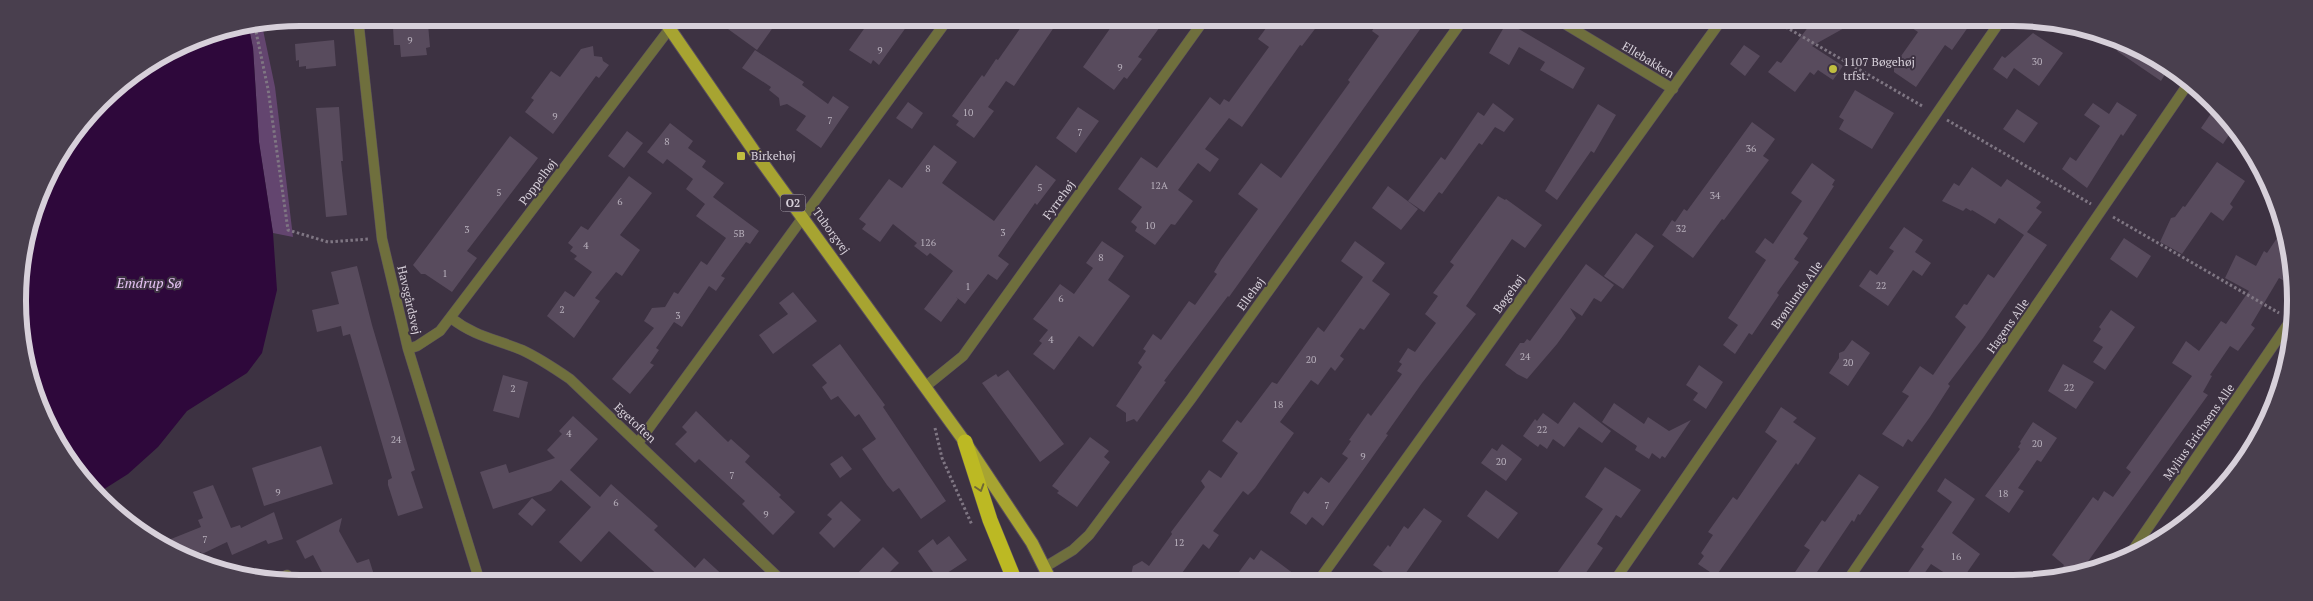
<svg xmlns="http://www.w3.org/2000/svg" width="2313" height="601" font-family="'PT Serif',serif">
	<rect width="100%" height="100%" fill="#3d3242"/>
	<path fill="#63456f" d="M262 25 275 87 293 237 273 233 259 142 253 48 249 28Z"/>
	<path fill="#2e083b" d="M249 28 253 48 259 142 273 233 277 290 262 353 247 373 187 411 158 447 128 474 98 493 76 473 27 374 18 282 47 176 114 88 192 39Z"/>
	<path fill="#584b5d" d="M736 19H779L757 50 728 29Z
		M871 19H912L879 65 873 60 871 64 849 50Z
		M1026 20H1059L1014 86 1006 81 988 107 994 111 974 138 956 125 959 121 952 116 982 75 984 77 996 59 998 60Z
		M1116 20H1165L1138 57 1142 59 1127 79 1124 77 1114 90 1083 67Z
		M1272 20 1321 21 1302 46 1300 45 1242 127 1229 118 1205 149 1219 159 1210 172 1198 163 1178 190 1193 201 1175 225 1171 224 1155 245 1135 231 1137 227 1131 222 1142 207 1118 189 1141 157 1157 168 1210 97 1220 105 1224 99 1229 102 1269 47 1258 39Z
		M1378 21H1426L1229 297 1228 296 1164 381 1166 382 1137 422 1134 419 1126 422V413L1116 406 1142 367 1138 363 1146 351 1143 349 1153 334 1161 340 1189 301 1195 305 1217 274 1214 272 1221 260 1258 209 1238 194 1261 163 1281 178 1350 82 1348 80 1379 36 1372 31Z
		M1507 22 1585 68 1573 89 1540 70 1545 62 1519 47 1509 65 1489 53Z
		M1812 22H1855L1812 46 1843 66 1833 80 1818 70 1814 75 1810 72 1795 92 1768 72 1777 61 1781 63Z
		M1903 22 1971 23 1952 50 1945 45 1916 87 1894 72V66L1918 32Z
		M428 24 430 47 426 48 427 55 401 57 400 45H394L393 27Z
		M2033 33 2063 53 2039 86 2014 68 2007 79 1993 69 2002 56 2005 58Z
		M334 40 336 66 306 69V66L299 67V60L296 61 295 44Z
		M1744 45 1760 56 1745 76 1730 64Z
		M2120 45 2169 65 2170 66 2161 81 2117 51Z
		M593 46 594 56 602 57 603 61 609 65 599 78 596 76 553 134 525 112 534 100 531 98 551 71 560 77 581 49Z
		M755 50 804 82 802 85 828 104 833 96 849 107 821 148 796 130 806 116 787 104 780 106 779 98 769 90 771 87 742 68Z
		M1855 90 1894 113 1872 149 1839 129 1844 120 1839 117Z
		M908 102 923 113 912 129 896 118Z
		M2117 102 2137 115 2123 136 2121 134 2087 188 2062 169 2070 157 2076 161 2100 126 2084 115 2093 103 2109 114Z
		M1493 103 1514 119 1504 132 1495 127 1482 145 1479 143 1442 194 1439 192 1424 212 1408 201 1441 157 1445 160 1478 112 1484 116Z
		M1598 104 1616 115 1594 153 1591 151 1557 200 1545 191Z
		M339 107 343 161H341L347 215 326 217 316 108Z
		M1078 107 1099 121 1076 153 1056 138Z
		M2017 109 2038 123 2024 143 2003 129Z
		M2214 109 2233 129 2223 144 2201 128Z
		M1752 122 1775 139 1763 156 1769 160 1724 220 1722 219 1693 258 1662 235 1672 220 1675 222 1684 209 1687 211Z
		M670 123 693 141 688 148 706 161 702 167 724 183 713 197 759 231 750 244 746 242 721 276 725 278 716 291 709 286 682 327 674 322 656 348 659 350 650 363 654 365 630 394 612 379 654 328 644 321 652 308 665 307 674 292 678 294 701 261 707 265 726 238 696 216 705 204 686 189 693 179 667 159 663 164 647 152Z
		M627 131 643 143 624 168 608 156Z
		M510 136 538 158 467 251 477 258 452 292 425 274H421L413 265Z
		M934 145 957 162 942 183 994 221 1036 165 1056 180 1037 205 1035 203 998 256 1009 264 997 280 988 274 965 304 956 297 958 299 941 322 924 309 953 271 930 253 927 256 914 246 917 243 893 224 880 242 862 229 866 224 859 219 889 179 902 188Z
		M2217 162 2245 181 2230 204 2233 207 2223 221 2211 212 2182 254 2160 242 2171 218 2175 217 2183 206 2185 207Z
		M1812 163 1835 180 1832 185 1834 186 1803 234 1808 238 1794 259 1799 262 1777 293 1779 295 1752 335 1749 333 1735 354 1723 345 1738 325 1728 318 1766 260 1755 252 1765 238 1773 244 1802 201 1791 193Z
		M1972 167 2001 187 2007 179 2041 202 2036 208 2042 212 2027 232 2047 245 1983 338 1948 384 1950 386 1930 417 1912 442 1908 439 1903 447 1882 434 1909 396 1902 392 1920 366 1933 375 1966 327 1955 317 1964 304 1967 305 1988 274 1994 278 2024 235 1999 218 1995 224 1972 210 1971 211 1966 208 1963 211 1942 201 1954 183 1959 186Z
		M629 176 652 193 620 235 640 250 622 276 616 272 595 298 600 301 574 338 547 316 565 291 574 297 592 272 574 259 577 256 570 251 573 247 568 243 581 226 588 230Z
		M1388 186 1418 209 1401 230 1372 208Z
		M1498 196 1505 200 1506 199 1542 225 1525 248 1512 239 1466 306 1476 314 1422 383 1386 434 1388 435 1359 476 1323 526 1312 517 1306 525 1290 513 1295 504 1304 491 1308 494 1321 477 1329 483 1348 458 1342 454 1351 441 1349 440 1368 413 1371 416 1400 377 1402 374 1397 371 1402 364 1399 362 1408 348 1415 352 1436 323 1425 314 1438 296 1433 293 1454 265 1450 262Z
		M1904 227 1923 240 1915 252 1931 263 1922 276 1913 270 1888 306 1859 286 1870 270 1877 275 1894 251 1889 248Z
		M2283 229 2290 245V284L2279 278 2251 325 2255 328 2238 351 2230 346 2210 375 2212 376 2203 392 2208 395 2081 571 2054 580 2064 565 2052 555 2093 497 2098 501 2104 491 2113 497 2131 472 2126 468 2192 376 2172 363 2186 341 2199 351 2221 321 2226 324 2249 291 2225 278 2236 255 2256 266 2264 251 2267 253Z
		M1636 233 1654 246 1623 289 1604 276Z
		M2124 238 2151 256 2137 278 2110 259Z
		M1102 241 1124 256 1108 280 1130 296 1093 347 1079 336 1054 370 1033 354 1042 343 1039 341 1048 330 1033 319 1060 284 1074 294 1093 268 1086 263Z
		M1355 241 1385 263 1372 281 1390 294 1364 330 1360 328 1340 356 1344 359 1335 371 1331 367 1318 385 1311 380 1280 422 1294 433 1255 488 1248 495 1243 491 1213 531 1219 535 1209 549 1203 544 1177 580H1130L1133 566 1142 561 1149 566 1172 534 1171 532 1205 487 1201 481 1209 470 1221 478 1238 453 1222 441 1237 420 1241 423 1272 382 1277 384 1318 327 1324 332 1363 277 1341 261Z
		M1586 264 1614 285 1601 302 1594 298 1582 316 1570 308 1576 318 1557 344 1527 379 1517 374 1505 365 1520 343H1524L1527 339 1530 341Z
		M357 266 372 325 415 470 411 472 423 508 398 516 388 485V480L392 478 350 334 343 336 341 326 317 332 312 310 339 304 331 272Z
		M793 292 817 321 773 354 759 335 788 314 779 303Z
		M2111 310 2135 327 2105 370 2093 362 2103 347 2093 341 2101 329 2099 327Z
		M1852 340 1870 353 1848 386 1829 373 1839 358V353L1844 351Z
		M840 344 885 405 883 407 946 501 921 519 899 488 893 492 887 485 862 449 876 439 859 414 855 417 838 396 831 400 822 387 827 383 812 365Z
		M2063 364 2094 382 2076 409 2048 391Z
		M1699 365 1723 382 1706 409 1693 400 1698 393 1686 385Z
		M1008 370 1064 444 1040 462 982 383 996 374 998 377Z
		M503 375 528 382 519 418 493 411Z
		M1574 402 1611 431 1602 443 1579 427 1564 447 1553 439 1547 449 1540 444 1538 447 1523 436 1535 419 1537 421 1543 413 1558 424Z
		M1614 403 1644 424 1648 417 1669 431 1691 420 1665 458 1662 456 1660 459 1652 453 1649 459 1635 450 1637 446 1602 422Z
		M1781 407 1797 418 1793 422 1816 438 1798 465 1796 463 1716 576 1698 564 1704 556 1701 553 1713 535 1708 532 1733 497 1737 500 1777 441 1765 432Z
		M696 411 728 442 731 439 750 456 745 462 781 495 779 497 795 512 773 535 742 504 745 501 699 459 695 463 675 444 687 432 682 427Z
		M573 416 598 439 570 470 600 497 611 484 658 526 654 530 695 568 704 558 727 579H662L609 531 581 562 559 542 591 507 561 480 551 491 493 509 480 472 506 464 509 473 555 458 547 450 562 434 559 431Z
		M2033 422 2057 438 2041 462 2037 460 2018 488 2024 491 2009 513 1985 496 2020 449 2018 447 2021 443 2020 442Z
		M1090 437 1109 451 1104 457 1110 462 1077 507 1057 493 1059 491 1052 486Z
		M1502 444 1522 459 1506 481 1481 463 1492 448 1497 451Z
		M321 446 333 484 264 506 252 468Z
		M842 456 852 469 840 478 830 464Z
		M1605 467 1641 490 1621 518 1616 515 1597 544 1603 548 1581 580H1567L1557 573 1603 509 1585 497Z
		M1859 474 1879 487 1860 515 1858 514 1854 522 1852 520 1811 581H1789L1810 550 1804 546 1822 520 1825 522Z
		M1945 478 1975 499 1952 533 1980 554 1966 574 1964 572 1957 581 1931 564 1919 581H1902L1924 549 1921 547 1952 502 1937 491Z
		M213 485 231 528 240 525 241 528 274 512 283 539 268 544 266 540 232 555 227 542 202 554 201 552 192 556 176 549 171 539 201 527 198 520 203 518 193 492Z
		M1486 490 1518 513 1498 539 1467 516Z
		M532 498 546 510 532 526 518 514Z
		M841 501 861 520 834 548 819 533 832 519 827 515Z
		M1424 508 1442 521 1401 580H1377L1383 572 1373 565 1388 545 1390 547 1404 526 1408 529Z
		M342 518 339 531 357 563 369 559 375 578H325L313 555 305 559 296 541Z
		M949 536 967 560 938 579 918 551 933 539 937 545Z
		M883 547 899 563 883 579H852Z
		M1261 550 1278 562 1302 580H1233L1250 557 1254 560Z"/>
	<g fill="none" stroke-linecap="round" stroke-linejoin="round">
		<defs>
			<path id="minor" d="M358 18 382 239 408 349 479 579
				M1560 21 1673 89
				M451 318C474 336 495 339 522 350 539 358 554 368 570 379L780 579
				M408 349 417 346 440 331 677 19
				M926 386 963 356 1204 20
				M638 443 948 19
				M2128 557 2290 321
				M1045 567 1073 550 1089 535 1191 399 1462 21
				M281 578 287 575
				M1319 580 1720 22
				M1615 580 1999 23
				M1847 581 2188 84"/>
			<path id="primary" d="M663 19 754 151 965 442 1032 543 1050 579"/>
			<path id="motorway" d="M965 442 990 520 1014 579"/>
		</defs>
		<use href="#minor" stroke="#594e5d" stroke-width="11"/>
		<use href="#primary" stroke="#594e5d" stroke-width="14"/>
		<use href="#motorway" stroke="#594e5d" stroke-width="16"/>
		<path stroke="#7f7683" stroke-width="3" stroke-dasharray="2.5 2.5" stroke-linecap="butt" d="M1777 22 1924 107
			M255 27 268 89 288 230 328 242 369 239
			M1947 120 2091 204
			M2113 217 2279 313
			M935 428 942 458 972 525"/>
		<use href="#minor" stroke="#6f6f3d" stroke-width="10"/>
		<use href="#primary" stroke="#a7a431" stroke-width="12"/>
		<use href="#motorway" stroke="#bcb923" stroke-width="15"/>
	</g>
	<defs><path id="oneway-chevron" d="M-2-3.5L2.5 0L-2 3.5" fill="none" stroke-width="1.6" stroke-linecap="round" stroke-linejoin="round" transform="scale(1.25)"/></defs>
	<use stroke="#706836" href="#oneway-chevron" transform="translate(980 488) rotate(72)"/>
	<g fill="#c0be40" stroke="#3d3242" stroke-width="2">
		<circle cx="1833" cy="69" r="5"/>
		<rect x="736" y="151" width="10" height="10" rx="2.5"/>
	</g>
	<g text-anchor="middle" stroke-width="4" stroke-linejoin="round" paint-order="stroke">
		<g font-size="10" fill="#b7afbb">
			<text x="410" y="44">9</text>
			<text x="880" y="54">9</text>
			<text x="2037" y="65">30</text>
			<text x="1120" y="71">9</text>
			<text x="968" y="116">10</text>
			<text x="555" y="120">9</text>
			<text x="830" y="124">7</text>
			<text x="1080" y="136">7</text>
			<text x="667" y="145">8</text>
			<text x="1751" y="152">36</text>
			<text x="928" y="172">8</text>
			<text x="1159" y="189">12A</text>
			<text x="1040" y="191">5</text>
			<text x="499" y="196">5</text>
			<text x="1715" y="199">34</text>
			<text x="620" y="205">6</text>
			<text x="1150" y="229">10</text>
			<text x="1681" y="232">32</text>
			<text x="467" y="233">3</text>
			<text x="1003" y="236">3</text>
			<text x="739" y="237">5B</text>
			<text x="928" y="246">126</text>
			<text x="586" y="249">4</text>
			<text x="1101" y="261">8</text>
			<text x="445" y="277">1</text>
			<text x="1881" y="289">22</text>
			<text x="968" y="290">1</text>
			<text x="1061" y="302">6</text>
			<text x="562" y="313">2</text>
			<text x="678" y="319">3</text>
			<text x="1051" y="343">4</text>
			<text x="1525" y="360">24</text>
			<text x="1311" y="363">20</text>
			<text x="1848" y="366">20</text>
			<text x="2069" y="391">22</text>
			<text x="513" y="392">2</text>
			<text x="1278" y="408">18</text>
			<text x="1542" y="433">22</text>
			<text x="569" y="437">4</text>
			<text x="396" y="443">24</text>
			<text x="2037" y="447">20</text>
			<text x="1363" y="460">9</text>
			<text x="1501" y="465">20</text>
			<text x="732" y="479">7</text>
			<text x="278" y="496">9</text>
			<text x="2003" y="497">18</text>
			<text x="616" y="506">6</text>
			<text x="1327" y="509">7</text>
			<text x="766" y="518">9</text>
			<text x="205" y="543">7</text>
			<text x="1179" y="546">12</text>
			<text x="1956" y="560">16</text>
		</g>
		<rect fill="#3d3242" stroke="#a9a1ac" stroke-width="1" x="780.5" y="194.5" width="25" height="17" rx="4"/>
		<g font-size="11" font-weight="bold" fill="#d7d0da">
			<text x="793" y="207">O2</text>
		</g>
		<g font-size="12" fill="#d7d0da" stroke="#3d3242">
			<text transform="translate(1648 60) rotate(31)" y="4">Ellebakken</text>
			<text transform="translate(538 182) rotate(-53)" y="4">Poppelhøj</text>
			<text transform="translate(1059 200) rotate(-54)" y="4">Fyrrehøj</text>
			<text transform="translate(831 231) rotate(54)" y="4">Tuborgvej</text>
			<text transform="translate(1251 294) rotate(-54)" y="4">Ellehøj</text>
			<text transform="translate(1509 294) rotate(-54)" y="4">Bøgehøj</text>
			<text transform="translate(1797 295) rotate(-55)" y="4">Brønlunds Alle</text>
			<text transform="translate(409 300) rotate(77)" y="4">Havsgårdsvej</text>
			<text transform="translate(2008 326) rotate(-55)" y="4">Hagens Alle</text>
			<text transform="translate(635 423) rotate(43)" y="4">Egetoften</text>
			<text transform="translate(2199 432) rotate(-55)" y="4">Mylius Erichsens Alle</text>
		</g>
		<g font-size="12" fill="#d7d0da" stroke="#3d3242" text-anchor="start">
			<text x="1843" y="66">1107 Bøgehøj<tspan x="1843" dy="14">trfst.</tspan></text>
			<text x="751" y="160">Birkehøj</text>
		</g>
		<g font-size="14" font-style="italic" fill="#e6c3f4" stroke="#3d3242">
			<text x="149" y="288">Emdrup Sø</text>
		</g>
	</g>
	<path d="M0 0H2313V601H0ZM300 26H2013A274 274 0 0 1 2287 300V301A274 274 0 0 1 2013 575H300A274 274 0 0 1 26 301V300A274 274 0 0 1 300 26Z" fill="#493f4e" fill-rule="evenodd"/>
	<path fill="none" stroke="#d7d0da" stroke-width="6" d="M300 26H2013A274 274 0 0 1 2287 300V301A274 274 0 0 1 2013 575H300A274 274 0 0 1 26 301V300A274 274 0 0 1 300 26Z"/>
</svg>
